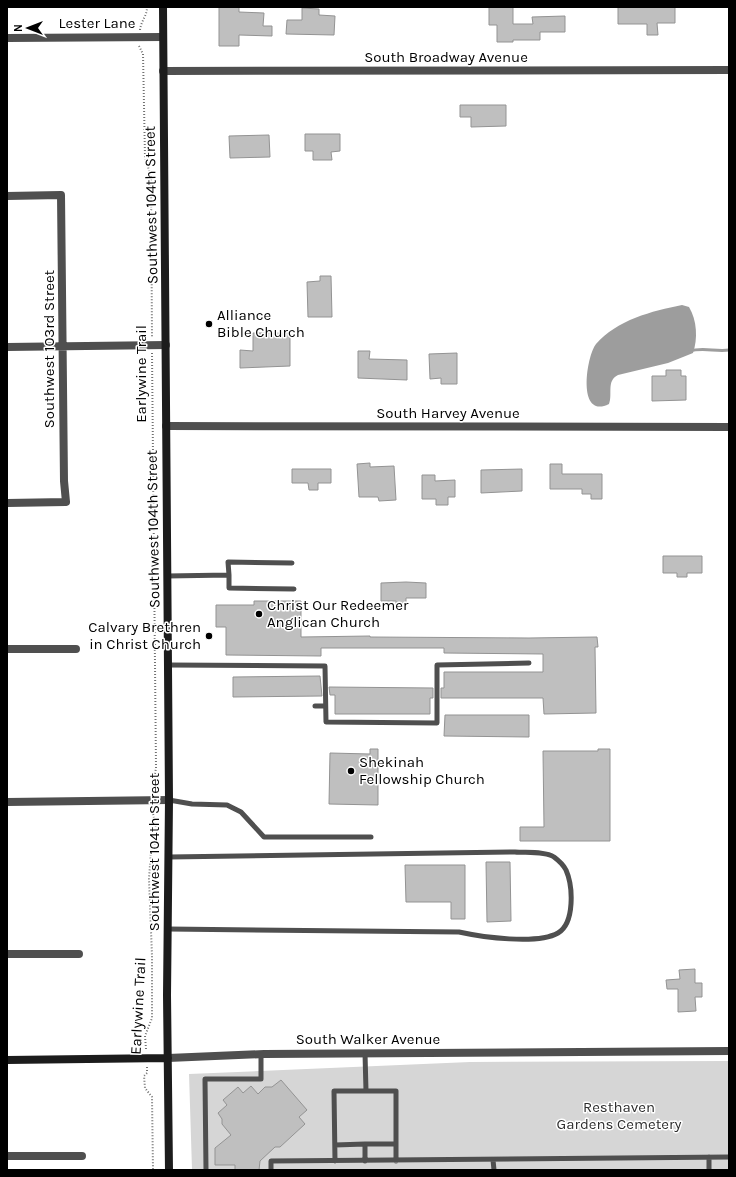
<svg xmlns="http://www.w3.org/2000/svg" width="736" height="1177" font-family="Karla,sans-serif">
	<rect width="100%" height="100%" fill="#fff"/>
	<path fill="#d6d6d6" d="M729 1061V1170H192L189 1074 470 1062Z"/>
	<path fill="#9d9d9d" d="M682 305 689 307C697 320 698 339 693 353L668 363 618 375C606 381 613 394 609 404 577 420 586 357 596 344 617 320 652 311 682 305Z"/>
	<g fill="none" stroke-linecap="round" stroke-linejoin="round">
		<path stroke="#9d9d9d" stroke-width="3" d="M690 351C703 347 716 352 729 350"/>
	</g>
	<path fill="#bfbfbf" stroke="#939393" d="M219 7H239V12L264 13 263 26H272V36L239 35V46H219Z
		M489 7H513V24H533L532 17 565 16V32H540V40H513V42H497V25H489Z
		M618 7H675V23H657L658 35H647V24H618Z
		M302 8 319 9V15L335 16 334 35 286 34 287 20H302Z
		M460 105H506V126L471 127V117H460Z
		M305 134H340V151L331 152 332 160H313V151H305Z
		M269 135 270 157 230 158 229 136Z
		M320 276H331L332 317H308L307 282 320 281Z
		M253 333H290V366L240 368V350L253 351Z
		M358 351H370L369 359 407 360V380L358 378Z
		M457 353V384H441V378L430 379 429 354Z
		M666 370H681V376H686V400L652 401V376H666Z
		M370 463V467L394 466 396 500 379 501 378 497H359L357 464Z
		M550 464H562V474H602V499H591V494H582V489H550Z
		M292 469H331V483H318V490H309L308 483H292Z
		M522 469V491L481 493V470Z
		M422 475H435V481L455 480V497H448V505H436V499H422Z
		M663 556H702V573H687V577H677V573H663Z
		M406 582 426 583V598H406V606H396V601H381V583Z
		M254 601H301V637L370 636V637L529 638 597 637 598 647H595L596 713 544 714 543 698H441V688H444V672H543V654L444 653V648H321V656L226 655V627H216V605H254Z
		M320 676 322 696 233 697V677Z
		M329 687 433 688V698H430V714H335V695H330Z
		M445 715H529V737L444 736Z
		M370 749H378V805L329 804 330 753 370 754Z
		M598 749H610V841H520V827H544L543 751H598Z
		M486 862H510L511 921 487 922Z
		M405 865H465V919H451V902H406Z
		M695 969V983H702V997H695L696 1011 678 1012V989H667L666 980 680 979 679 970Z
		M281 1080 307 1110 299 1117 305 1124 280 1147H275L260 1161 259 1170H235V1165H215V1148L231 1135 222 1124V1119L218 1113 227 1105 223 1100 238 1087 243 1093 251 1086 258 1094 265 1087H272Z"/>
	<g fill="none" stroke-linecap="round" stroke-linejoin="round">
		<path stroke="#717171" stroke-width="2" stroke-dasharray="1 2" stroke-linecap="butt" d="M140 30C141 21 147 16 147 7
			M139 46 143 54 145 157 151 177 152 337
			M152 353 156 768 152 792
			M146 1049 145 1036 152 1018V956L149 879 151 851 156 841V827L152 809
			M147 1067V1073L144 1076 145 1088 152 1097 153 1170"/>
		<path stroke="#4f4f4f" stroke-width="5" d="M229 575V588L294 589
			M167 576 229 575 228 562 292 563
			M168 665 325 666 326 722 437 723V665L529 663
			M315 706H325
			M169 800 192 804 227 805 241 812 264 837H371
			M168 929 459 932C482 937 537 945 558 933 575 923 573 886 566 870 564 866 558 860 554 857 545 851 526 853 515 852L169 857
			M365 1053 366 1091H396V1161
			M365 1144H396
			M335 1145 365 1144V1161
			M709 1157V1170
			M493 1160 494 1170
			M335 1161 334 1091H366
			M206 1170 205 1079H261V1054
			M271 1170V1161L729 1157"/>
		<path stroke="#4f4f4f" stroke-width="8" d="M7 38 163 37
			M163 71 729 70
			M7 196 61 195 64 481 66 502 7 503
			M7 347 166 345
			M166 426 729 427
			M7 649H76
			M7 802 169 800
			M7 954H79
			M168 1058 264 1054 729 1051
			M7 1156H82"/>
		<path stroke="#1c1c1c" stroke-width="8" d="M163 7 169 800 167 995 169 1170
			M7 1060 168 1058"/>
	</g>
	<g fill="#000" stroke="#fff" stroke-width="1.5">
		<circle cx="209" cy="324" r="4"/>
		<circle cx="259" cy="614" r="4"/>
		<circle cx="209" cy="636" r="4"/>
		<circle cx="351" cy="771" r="4"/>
	</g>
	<g text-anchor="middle" stroke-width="3" stroke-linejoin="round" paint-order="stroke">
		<g font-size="15" fill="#000" stroke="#fff">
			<text x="97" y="28">Lester Lane</text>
			<text x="446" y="62">South Broadway Avenue</text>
			<text transform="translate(151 205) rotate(-91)" y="5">Southwest 104th Street</text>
			<text transform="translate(49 349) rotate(-90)" y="5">Southwest 103rd Street</text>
			<text transform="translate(141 374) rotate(-90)" y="5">Earlywine Trail</text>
			<text x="448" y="418">South Harvey Avenue</text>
			<text transform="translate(153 529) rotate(-91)" y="5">Southwest 104th Street</text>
			<text transform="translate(154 852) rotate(-90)" y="5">Southwest 104th Street</text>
			<text transform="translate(138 1006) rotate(-87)" y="5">Earlywine Trail</text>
			<text x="368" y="1044">South Walker Avenue</text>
		</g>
		<g font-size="15" fill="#000" stroke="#fff" text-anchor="start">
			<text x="217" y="320">Alliance<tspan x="217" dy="17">Bible Church</tspan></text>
			<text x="267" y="610">Christ Our Redeemer<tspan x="267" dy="17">Anglican Church</tspan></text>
			<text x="201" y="632" text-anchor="end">Calvary Brethren<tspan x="201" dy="17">in Christ Church</tspan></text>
			<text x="359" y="767">Shekinah<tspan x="359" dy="17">Fellowship Church</tspan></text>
		</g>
		<g font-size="15" fill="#2d2d2d" stroke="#fff">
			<text x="619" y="1112">Resthaven<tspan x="619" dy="17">Gardens Cemetery</tspan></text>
		</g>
	</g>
	<rect width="736" height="1177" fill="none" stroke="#000000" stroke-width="16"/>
	<g transform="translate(28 28) rotate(270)" stroke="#ffffff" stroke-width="3" paint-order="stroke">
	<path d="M0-3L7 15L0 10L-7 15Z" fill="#000000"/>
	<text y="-6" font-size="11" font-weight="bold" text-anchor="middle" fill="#000000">N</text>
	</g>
</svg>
